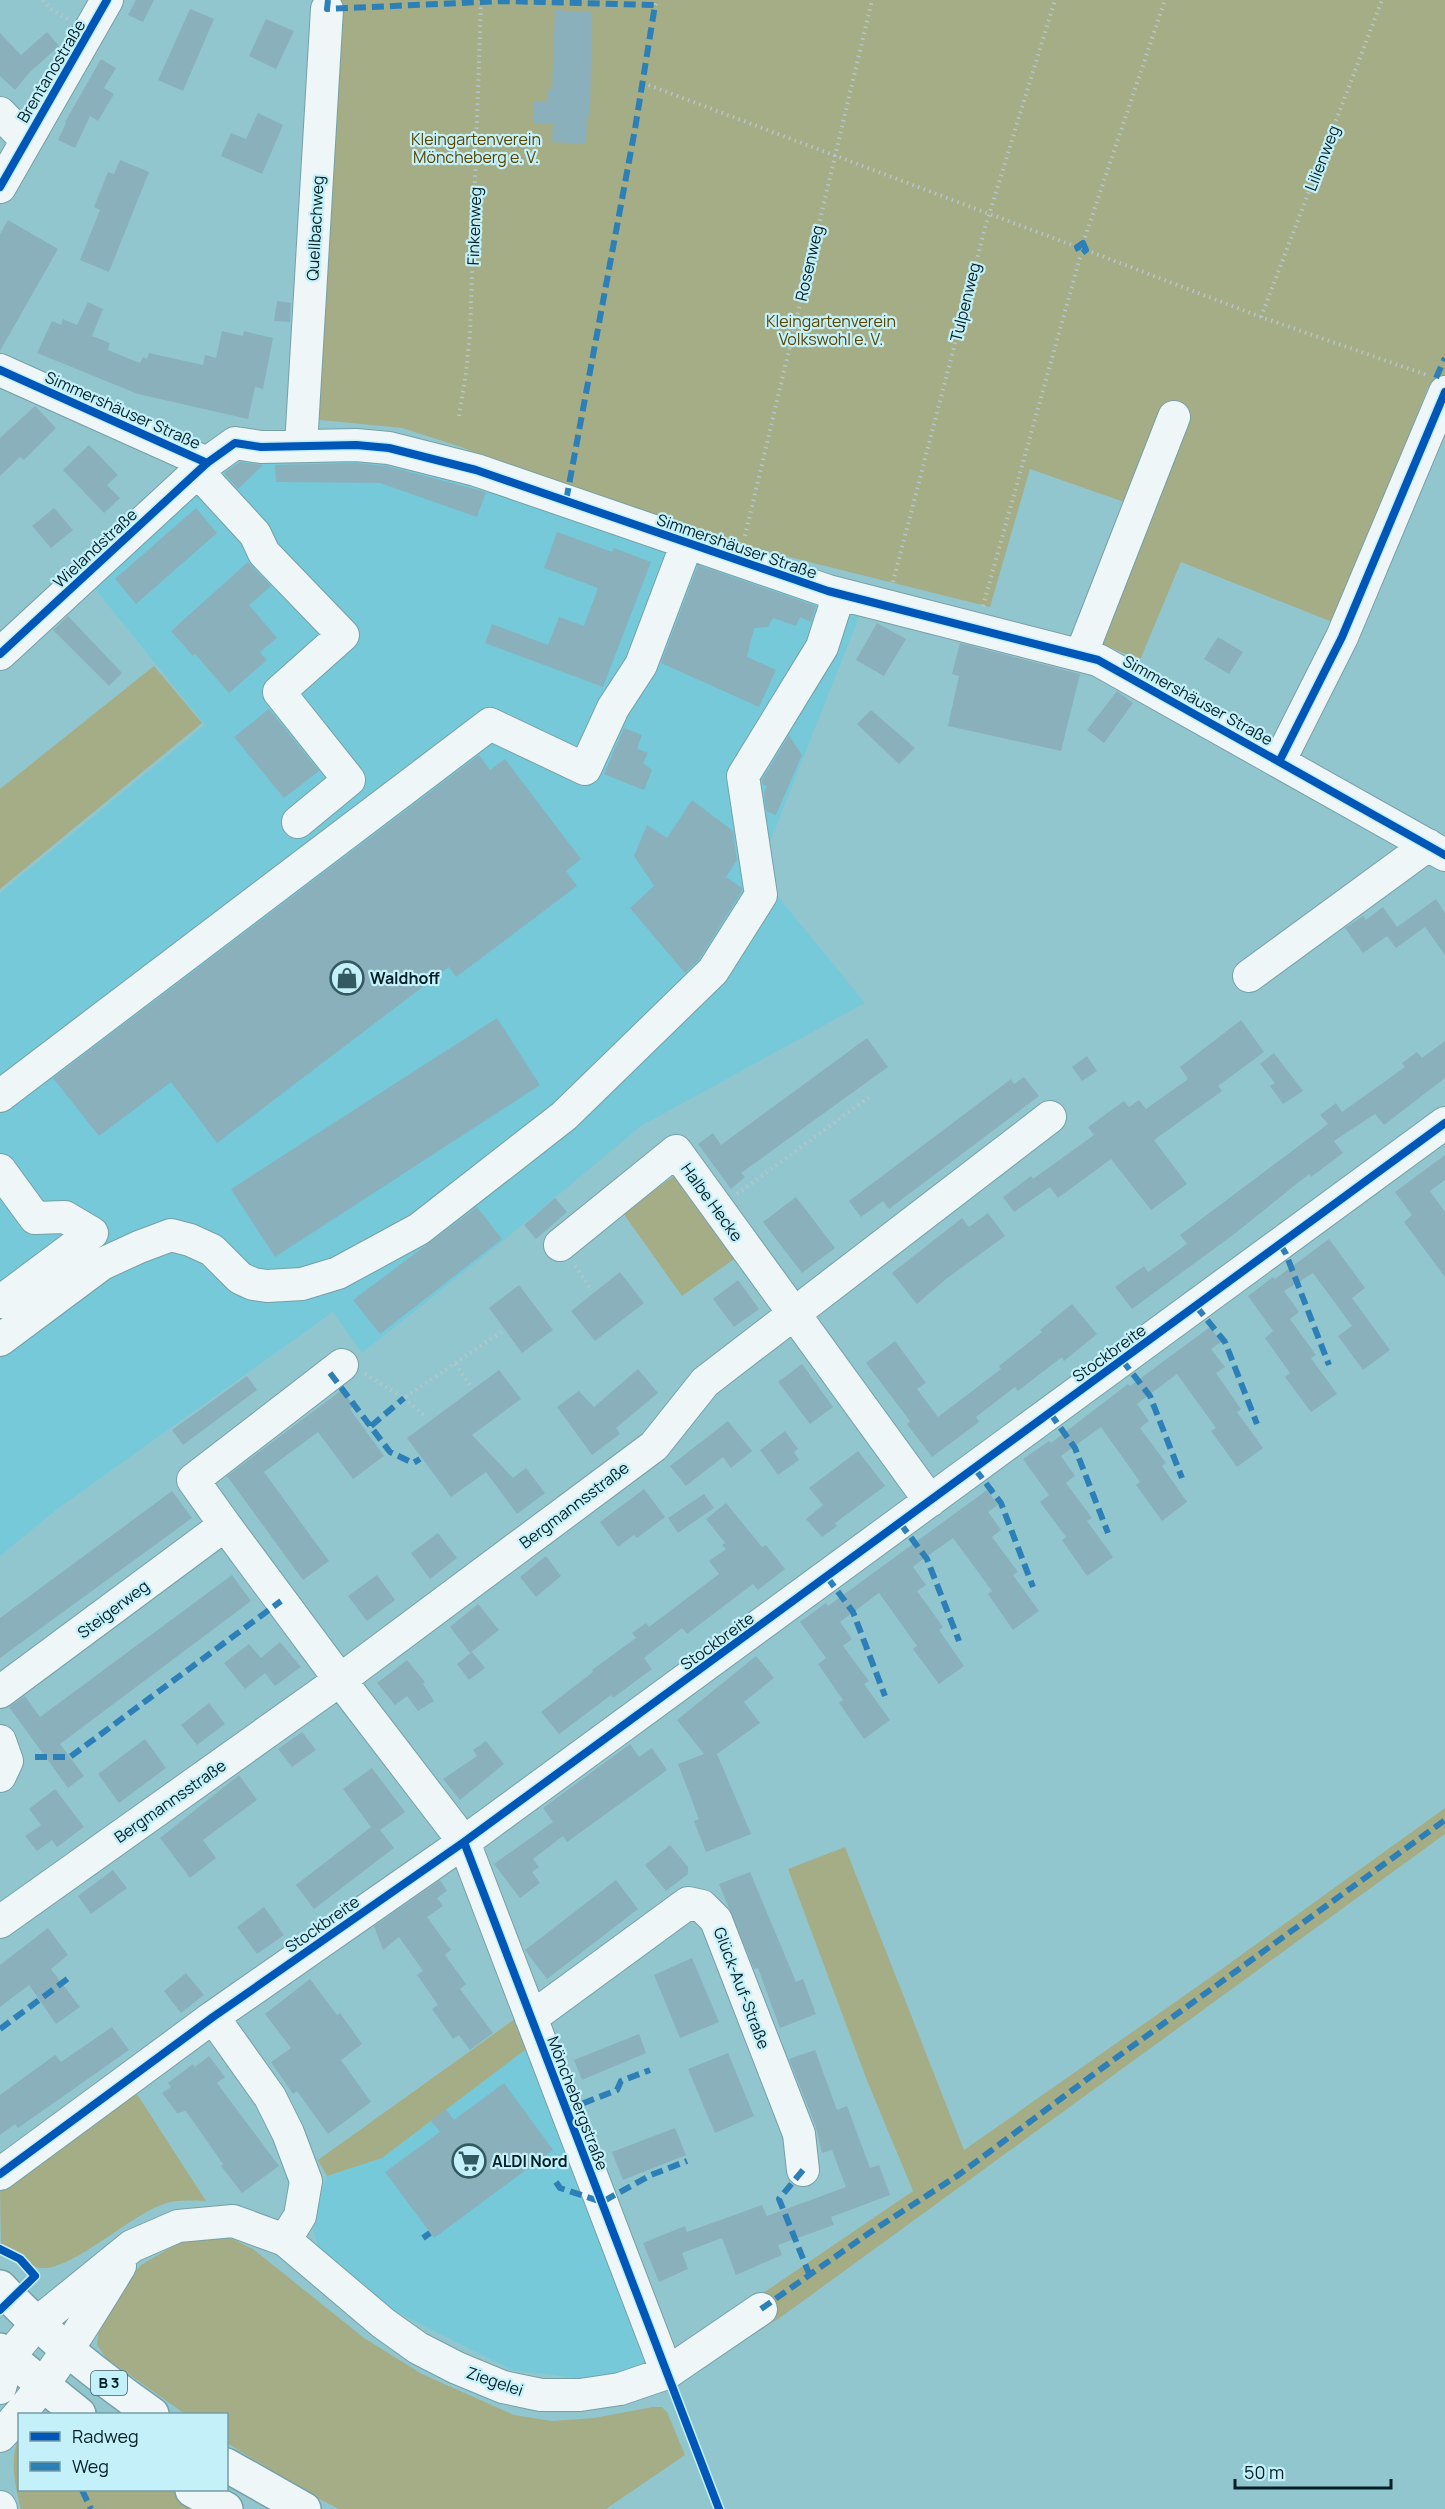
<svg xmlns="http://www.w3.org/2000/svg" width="1445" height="2509" font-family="Manrope,sans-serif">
	<rect width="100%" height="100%" fill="#92c6cf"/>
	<path fill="#76c9d8" d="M262 453 392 455 863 607 758 872 865 1003 641 1126 503 1241 362 1353 333 1312 56 1510 0 1556V893L205 725 92 585 219 471Z
		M529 2047 650 2361 593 2380 512 2370 390 2309 318 2247 311 2220 327 2176 382 2158Z"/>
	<path fill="#a4ad86" d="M335 0H1445V393L1428 387 1335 623 1181 562 1140 660 1076 633 1124 502 1030 469 990 607 765 551 601 498 458 446 402 428 311 419Z
		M154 666 202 723 0 889V789Z
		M677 1174 737 1257 682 1296 623 1213Z
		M1445 1808V1834L781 2317 686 2377 684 2347 913 2191 868 2083 788 1869 845 1847 964 2150 1208 1979Z
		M515 2019 529 2047 382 2158 327 2176 318 2160Z
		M135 2091 206 2201C193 2201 176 2199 164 2204 130 2215 72 2271 41 2268 26 2267 14 2251 1 2245L0 2190Z
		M226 2236 253 2249 364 2338 422 2374 514 2415 552 2421 594 2418 653 2407H662L667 2412 685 2455 606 2509H339L306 2492 227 2443 226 2414H185L106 2358 97 2345 100 2319 117 2291 141 2265 182 2241Z
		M19 2437 20 2490H172L208 2509H21C15 2486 9 2460 19 2437Z"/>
	<path fill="#8ab0bc" d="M136 0H154L143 22 128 15Z
		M190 9 214 19 183 91 158 80Z
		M555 10 592 12 590 116 587 115 586 144 552 142 553 124 533 123 534 101H547L548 90H552Z
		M266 19 294 31 276 69 249 56Z
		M47 32 59 46 29 73 15 90 0 76V33L21 55Z
		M101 59 116 68 104 88 114 94 98 121 90 116 75 148 58 140 66 123 65 122Z
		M258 113 283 125 262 174 221 156 231 133 246 139Z
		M120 160 149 172 109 272 80 260 100 210 94 207 108 172 114 174Z
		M8 220 58 249 0 351V234Z
		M277 301 291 303 290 322 274 321Z
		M88 302 103 309 92 336 110 343 108 350 140 363 143 357 147 359 149 353 203 365 205 355 216 358 222 331 243 336 244 331 273 338 263 389 255 387 248 419 138 394 37 353 52 321 61 325 63 319 77 325Z
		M35 406 56 428 24 460 20 457 0 476V438Z
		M89 445 118 475 107 485 120 498 104 513 63 470Z
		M240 462 263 465 238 489 224 473Z
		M355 463 386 466 486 492 477 517 380 483 276 482 275 465Z
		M54 508 73 530 51 548 32 526Z
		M196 508 217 533 136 604 115 579Z
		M557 532 612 552 614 548 651 562 603 687 485 643 492 624 548 645 559 617 584 626 598 588 544 568Z
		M248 562 271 586 249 605 277 638 260 652 267 660 229 693 195 654 193 656 171 631Z
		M698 565 816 606 811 622 800 617 796 626 773 618 768 627 754 628 747 657 776 670 759 707 661 663Z
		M68 616 122 673 109 686 53 630Z
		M877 623 906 639 884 676 856 660Z
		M1218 637 1243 652 1229 674 1204 659Z
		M960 643 1080 674 1061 751 948 726 959 676 952 674Z
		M1117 691 1133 703 1104 743 1087 730Z
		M269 709 319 771 284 798 234 737Z
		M871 710 915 748 899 764 857 724Z
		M624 728 642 735 637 749 648 753 643 763 652 770 644 790 604 774Z
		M789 735 802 755 776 815 766 811 764 793 767 786 762 784V780Z
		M479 755 490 770 505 759 581 859 566 871 577 886 456 977 449 967 217 1143 171 1082 99 1136 53 1078Z
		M692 800 733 831 737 860 726 877 742 888V891L699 960 685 973 630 908 654 886 634 856 647 825 667 838Z
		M1436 899 1445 913V955L1425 927 1396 948 1387 936 1363 953 1345 928 1363 916 1366 920 1383 907 1397 927Z
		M497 1018 540 1085 275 1257 231 1189Z
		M1241 1020 1264 1052 1218 1086 1222 1091 1154 1140 1187 1184 1151 1210 1111 1159 1058 1198 1050 1187 1014 1212 1003 1197 1031 1176 1033 1179 1094 1135 1088 1127 1124 1101 1129 1107 1139 1100 1146 1109 1188 1079 1180 1067Z
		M867 1038 888 1067 741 1173 745 1177 731 1189 698 1144 713 1133 721 1145Z
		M1445 1041V1078L1384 1125 1375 1114 1334 1141 1343 1153 1311 1177 1309 1174 1233 1235 1132 1309 1115 1287 1144 1266 1148 1272 1187 1244 1180 1235 1328 1124 1320 1115 1336 1103 1342 1112 1405 1067 1402 1063 1417 1052 1422 1058Z
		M1274 1053 1303 1091 1283 1104 1270 1086 1275 1083 1260 1064Z
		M1087 1056 1097 1071 1082 1081 1072 1067Z
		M1024 1077 1039 1096 889 1209 883 1201 861 1217 849 1201 1011 1079 1014 1084Z
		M1445 1155V1180L1430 1191 1445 1212V1277L1404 1222 1412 1215 1395 1192Z
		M796 1197 835 1248 802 1273 763 1222Z
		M555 1198 567 1212 536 1239 524 1225Z
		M477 1207 502 1239 380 1334 353 1300Z
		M988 1213 1005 1236 946 1279 917 1304 892 1273 962 1218 969 1227Z
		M1329 1239 1365 1288 1352 1298 1390 1350 1363 1370 1338 1336 1352 1326 1313 1273 1284 1291 1299 1312 1290 1319 1316 1355 1311 1358 1337 1394 1311 1412 1285 1377 1290 1373 1265 1338 1273 1331 1248 1296 1273 1277 1275 1279Z
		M620 1272 644 1303 595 1341 571 1311Z
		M738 1280 759 1309 734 1327 713 1299Z
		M519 1285 553 1330 522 1353 489 1308Z
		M1072 1304 1097 1334 1064 1361 1062 1357 1018 1391 1015 1387 976 1417 979 1422 932 1457 907 1424 910 1421 866 1363 895 1341 926 1383 917 1389 938 1417 1001 1369 999 1366 1042 1332 1040 1330Z
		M1210 1327 1221 1342 1211 1349 1225 1367 1216 1373 1241 1409 1237 1412 1263 1448 1237 1467 1211 1431 1216 1428 1177 1374 1137 1404 1149 1421 1140 1428 1166 1463 1162 1466 1187 1502 1162 1521 1136 1485 1140 1482 1101 1427 1061 1456 1075 1476 1066 1483 1092 1518 1087 1521 1113 1557 1087 1576 1062 1540 1066 1537 1040 1502 1049 1495 1023 1459 1049 1441 1051 1443 1128 1384 1130 1386Z
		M802 1364 833 1407 810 1424 778 1382Z
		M638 1369 658 1393 616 1428 620 1434 592 1455 557 1407 579 1391 594 1407Z
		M499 1370 521 1399 472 1435 513 1478 526 1468 545 1493 517 1514 486 1472 451 1497 407 1438Z
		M247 1376 257 1390 183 1445 172 1430Z
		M342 1390 354 1406 350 1409 384 1456 353 1479 318 1432 264 1472 329 1561 303 1580 227 1476Z
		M728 1421 752 1451 731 1468 723 1457 686 1486 670 1466Z
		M785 1431 798 1449 794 1452 799 1460 778 1475 760 1450Z
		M858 1451 885 1486 835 1523 837 1526 822 1537 806 1519 823 1505 809 1488Z
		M644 1489 665 1517 637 1538 634 1535 618 1547 600 1522Z
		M987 1490 998 1505 988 1512 1001 1530 992 1537 1018 1572 1013 1575 1039 1611 1013 1630 988 1594 992 1591 953 1538 918 1563 913 1567 926 1585 917 1591 943 1627 939 1630 964 1666 939 1684 913 1649 917 1646 879 1593 840 1622 852 1639 843 1646 869 1681 864 1684 890 1720 864 1739 839 1703 843 1700 818 1664 826 1658 800 1622 826 1603 828 1606Z
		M172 1491 192 1518 0 1658V1618Z
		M704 1494 714 1508 678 1533 668 1518Z
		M726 1503 762 1547 766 1545 785 1569 758 1590 753 1584 687 1634 682 1628 644 1658 652 1669 613 1698 611 1695 559 1734 541 1712 593 1672 592 1670 636 1638 632 1633 646 1623 649 1627 719 1574 709 1561 726 1549 722 1545 725 1543 706 1519Z
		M438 1533 457 1558 430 1579 411 1553Z
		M546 1556 561 1576 536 1597 520 1577Z
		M232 1575 251 1601 60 1744 84 1776 68 1788 9 1707 25 1696 40 1717Z
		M377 1575 395 1600 367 1621 348 1596Z
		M478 1604 499 1630 470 1653 450 1627Z
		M280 1642 301 1667 275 1686 265 1673 245 1689 224 1663 249 1644 261 1658Z
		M472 1652 485 1668 469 1680 457 1664Z
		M756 1656 774 1678 744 1702 760 1723 717 1754 751 1834 706 1852 694 1821 699 1819 678 1764 704 1754 677 1720Z
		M407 1660 425 1682 423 1684 434 1701 418 1711 407 1696 395 1705 377 1683Z
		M209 1703 225 1724 197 1745 181 1725Z
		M302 1732 316 1750 292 1767 278 1749Z
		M145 1739 166 1768 119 1803 98 1774Z
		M486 1741 504 1764 460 1800 443 1779 477 1756 473 1750Z
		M630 1744 639 1757 652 1748 667 1770 567 1842 563 1836 533 1859 539 1867 532 1872 540 1883 520 1898 494 1864 553 1822 543 1808Z
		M372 1768 405 1812 380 1830 394 1848 314 1909 296 1885 371 1827 343 1789Z
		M239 1775 257 1800 203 1840 216 1858 190 1878 160 1838Z
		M55 1789 84 1827 57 1847 52 1840 37 1851 25 1836 41 1825 29 1809Z
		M670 1845 688 1867V1874L666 1891 645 1865Z
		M113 1870 127 1888 91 1914 78 1896Z
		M750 1872 796 1982 803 1979 816 2014 780 2028 758 1968 754 1969 719 1884Z
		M440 1880 447 1891 437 1898 443 1906 427 1917 451 1950 445 1955 466 1984 460 1989 493 2033 470 2050 459 2035 453 2039 432 2009 438 2005 417 1975 423 1971 399 1937 383 1950 374 1926Z
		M616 1880 638 1909 547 1979 525 1950Z
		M264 1907 284 1935 257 1954 237 1927Z
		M48 1928 68 1955 51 1969 80 2007 56 2024 29 1985 0 2007V1965Z
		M692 1958 719 2022 680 2038 654 1975Z
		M186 1973 204 1995 181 2013 164 1991Z
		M310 1979 337 2015 340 2013 362 2044 341 2060 371 2102 328 2134 297 2091 293 2094 271 2062 291 2048 265 2014Z
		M112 2027 129 2050 18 2128 15 2124 0 2135V2095L55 2055 61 2062Z
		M639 2034 646 2053 582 2080 574 2060Z
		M815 2050 837 2110 847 2106 870 2168 879 2165 890 2195 831 2217 834 2225 778 2245 782 2255 736 2275 722 2238 682 2253 688 2269 659 2282 643 2243 685 2226 687 2232 762 2205 767 2216 846 2187 832 2150 822 2153 816 2127 789 2059Z
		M728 2053 754 2116 715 2133 688 2069Z
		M209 2056 225 2077 217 2083 279 2166 242 2193 221 2166 223 2164 186 2111 177 2113 162 2093 171 2087 168 2083 193 2064 195 2067Z
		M504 2083 553 2150 434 2238 385 2172 440 2132 431 2121 446 2109 454 2120Z
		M675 2128 686 2155 623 2180 612 2152Z"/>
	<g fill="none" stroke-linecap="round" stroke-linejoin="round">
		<defs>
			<path id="minor" d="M0 113 26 140
				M0 187 107 0
				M0 370 207 463
				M301 446 327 9
				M198 472 255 534 264 553 343 635 279 692 349 780 298 822
				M0 654 207 463 235 443 261 447 356 445 389 448 476 470 828 591 1098 660 1445 855
				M1081 655 1174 417
				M1280 760 1342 637 1445 392
				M1249 976 1428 845
				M0 1096 490 724 585 769 613 708 641 665 687 543
				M0 1170 35 1218 65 1217 92 1233 0 1302
				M560 1245 676 1151 930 1501
				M0 1340 102 1264 139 1247 171 1235 190 1240 212 1250 240 1278 253 1284 267 1286 302 1284 338 1273 419 1229 564 1116 713 971 761 895 743 776 822 647 839 594
				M225 1525 340 1680 464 1842 667 2373
				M0 1692 225 1525 193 1480 342 1365
				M0 1741 7 1761 0 1776
				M0 1922 340 1680 654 1446 705 1382 1050 1117
				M213 2017 270 2097 288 2133 306 2181 300 2216 285 2240
				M531 2018 688 1903 702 1906 716 1920 799 2134 803 2170
				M0 2174 213 2017 464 1842 1445 1123
				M0 2388 8 2358 37 2323 132 2246 178 2226 233 2221 285 2240 383 2323 418 2348 457 2368 503 2387 541 2395H580L620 2389 667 2373 761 2309
				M0 2436C47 2387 85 2323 120 2266
				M0 2507 1 2509"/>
			<path id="major" d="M0 2287C45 2335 98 2376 152 2414
				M0 2350 79 2414
				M226 2465 304 2509
				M192 2490 226 2509"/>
		</defs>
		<use href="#minor" stroke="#75a0a7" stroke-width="34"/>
		<use href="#major" stroke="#75a0a7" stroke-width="36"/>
		<path stroke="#b7c6c8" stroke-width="4" stroke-dasharray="1.5 4.5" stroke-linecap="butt" d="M43 0 51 9 68 19
			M655 5 657 0
			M643 83 1077 247
			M1083 243 1165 0
			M1086 250 1261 317 1427 375
			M1261 317 1382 0
			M459 416 466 373 470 333 481 0
			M745 536 872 0
			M893 582 985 228 1055 0
			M983 606 1081 254
			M737 1194 872 1095
			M575 1266 592 1290
			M455 1364 470 1385
			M365 1374 404 1398 504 1330
			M404 1398 426 1417"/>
		<use href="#minor" stroke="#eff6f8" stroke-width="32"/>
		<use href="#major" stroke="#eff6f8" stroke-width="33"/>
		<path stroke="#2d80b7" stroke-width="6" stroke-dasharray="12 6" stroke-linecap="butt" d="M328 0 327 9 504 1 655 5 635 129 566 501
			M1083 243 1086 250 1081 254 1077 247Z
			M1436 378 1445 358
			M1280 1244 1286 1254 1329 1365
			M1196 1306 1225 1342 1257 1424
			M1122 1360 1150 1396 1182 1478
			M330 1373 390 1452 413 1463 420 1459
			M1050 1413 1075 1448 1108 1533
			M371 1426 404 1398
			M975 1469 1001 1503 1033 1587
			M900 1523 927 1559 959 1641
			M827 1577 853 1612 885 1696
			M35 1757H70L281 1601
			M0 2029 70 1977
			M566 2110 617 2090 621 2081 650 2070
			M803 2170 779 2199 810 2276
			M556 2182 560 2188 602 2202 651 2175 687 2161
			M423 2238 430 2233
			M761 2309 869 2233 957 2176 1098 2071 1445 1820
			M82 2490 91 2509"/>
		<defs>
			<path id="cycleway" d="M0 187 107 0
				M0 370 207 463
				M0 654 207 463 235 443 261 447 356 445 389 448 476 470 828 591 1098 660 1445 855
				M1280 760 1342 637 1445 392
				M464 1842 719 2509
				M0 2174 213 2017 464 1842 1445 1123
				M0 2249 20 2259 35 2276 0 2310"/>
		</defs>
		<use href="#cycleway" stroke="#c4f0f9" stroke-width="11"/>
		<use href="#cycleway" stroke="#0057b8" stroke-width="8"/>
	</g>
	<defs>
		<symbol id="shop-ring" viewBox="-11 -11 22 22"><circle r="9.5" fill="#c4f0f9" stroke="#345a61" stroke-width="1.5"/><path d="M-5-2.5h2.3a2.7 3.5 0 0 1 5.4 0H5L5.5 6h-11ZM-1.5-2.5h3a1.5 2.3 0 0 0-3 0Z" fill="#345a61"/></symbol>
		<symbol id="supermarket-ring" viewBox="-11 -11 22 22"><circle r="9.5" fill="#c4f0f9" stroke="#345a61" stroke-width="1.5"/><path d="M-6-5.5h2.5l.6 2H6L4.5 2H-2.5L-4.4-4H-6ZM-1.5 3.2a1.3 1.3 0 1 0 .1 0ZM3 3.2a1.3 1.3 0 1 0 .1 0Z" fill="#345a61"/></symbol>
	</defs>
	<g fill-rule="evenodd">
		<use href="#shop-ring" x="328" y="959" width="38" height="38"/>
		<use href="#supermarket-ring" x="450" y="2142" width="38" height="38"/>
	</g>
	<g text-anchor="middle" stroke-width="4.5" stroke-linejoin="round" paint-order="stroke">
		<rect fill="#c4f0f9" stroke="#3c5e65" stroke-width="1.5" x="91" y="2371" width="36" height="24" rx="4.5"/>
		<g font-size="15" font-weight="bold" fill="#022026">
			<text x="109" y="2388">B 3</text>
		</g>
		<g font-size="16" fill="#022026" stroke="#c4f0f9">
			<text transform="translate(51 71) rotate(-59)" y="6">Brentanostraße</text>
			<text transform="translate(1322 158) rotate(-69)" y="6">Lilienweg</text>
			<text transform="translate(474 226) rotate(-88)" y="6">Finkenweg</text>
			<text transform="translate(315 228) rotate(-87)" y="6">Quellbachweg</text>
			<text transform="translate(809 263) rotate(-77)" y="6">Rosenweg</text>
			<text transform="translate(965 302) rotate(-76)" y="6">Tulpenweg</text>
			<text transform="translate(123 410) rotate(24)" y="6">Simmershäuser Straße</text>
			<text transform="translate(737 546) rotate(19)" y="6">Simmershäuser Straße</text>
			<text transform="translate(95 548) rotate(-43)" y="6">Wielandstraße</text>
			<text transform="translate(1198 700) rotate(29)" y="6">Simmershäuser Straße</text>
			<text transform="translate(712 1202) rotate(54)" y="6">Halbe Hecke</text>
			<text transform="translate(1109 1353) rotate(-36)" y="6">Stockbreite</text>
			<text transform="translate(574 1505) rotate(-37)" y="6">Bergmannsstraße</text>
			<text transform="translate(113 1609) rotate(-37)" y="6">Steigerweg</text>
			<text transform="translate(717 1641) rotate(-36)" y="6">Stockbreite</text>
			<text transform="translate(170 1801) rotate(-35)" y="6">Bergmannsstraße</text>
			<text transform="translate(322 1924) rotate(-35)" y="6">Stockbreite</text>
			<text transform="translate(742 1988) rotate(69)" y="6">Glück-Auf-Straße</text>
			<text transform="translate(578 2103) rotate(69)" y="6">Mönchebergstraße</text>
			<text transform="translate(495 2381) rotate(19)" y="6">Ziegelei</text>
		</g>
		<g font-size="16" fill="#594500" stroke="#c4f0f9">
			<text x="476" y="145">Kleingartenverein<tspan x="476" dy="18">Möncheberg e. V.</tspan></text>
			<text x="831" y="327">Kleingartenverein<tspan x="831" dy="18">Volkswohl e. V.</tspan></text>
		</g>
		<g font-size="16" font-weight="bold" fill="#022026" stroke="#c4f0f9" text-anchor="start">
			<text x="370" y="984">Waldhoff</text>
			<text x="492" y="2167">ALDI Nord</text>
		</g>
	</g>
	<rect x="18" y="2413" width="210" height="78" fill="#c4f0f9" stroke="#769da5" stroke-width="1.5"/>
	<rect x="30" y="2432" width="30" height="9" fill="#0057b8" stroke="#769da5" stroke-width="1.5"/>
	<text x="72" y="2443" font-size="18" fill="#022026">Radweg</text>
	<rect x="30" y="2462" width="30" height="9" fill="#2d80b7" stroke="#769da5" stroke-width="1.5"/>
	<text x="72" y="2473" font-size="18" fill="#022026">Weg</text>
	<path d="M1235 2479v9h156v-9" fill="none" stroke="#022026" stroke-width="3"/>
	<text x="1244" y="2479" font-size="18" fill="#022026" stroke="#c4f0f9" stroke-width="4.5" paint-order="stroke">50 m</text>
</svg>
